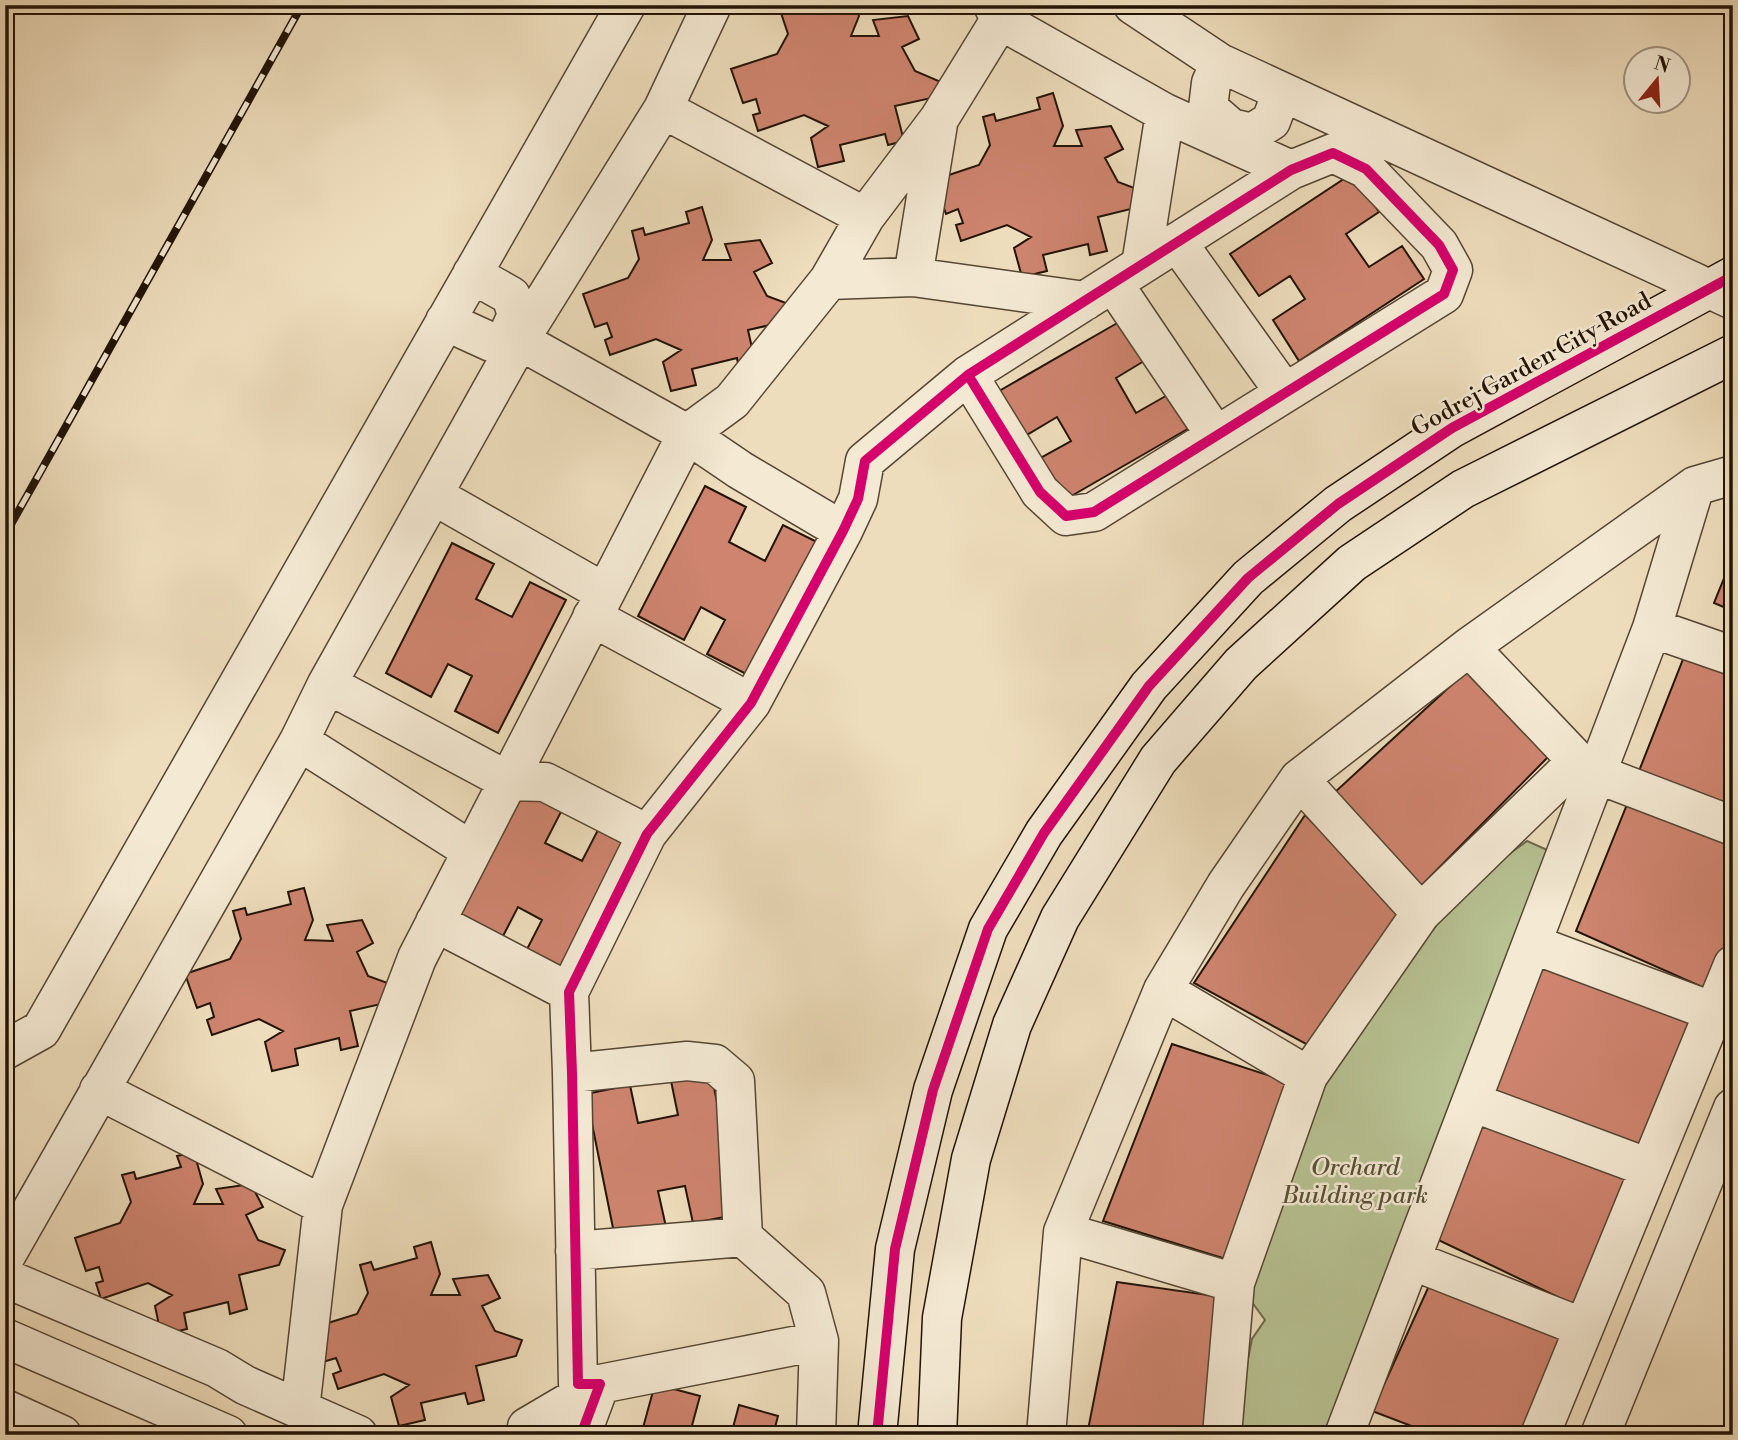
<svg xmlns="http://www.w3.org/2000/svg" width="1738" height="1440" font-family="'Libre Bodoni',serif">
	<rect width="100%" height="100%" fill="#eeddbc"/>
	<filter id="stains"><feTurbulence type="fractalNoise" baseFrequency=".00286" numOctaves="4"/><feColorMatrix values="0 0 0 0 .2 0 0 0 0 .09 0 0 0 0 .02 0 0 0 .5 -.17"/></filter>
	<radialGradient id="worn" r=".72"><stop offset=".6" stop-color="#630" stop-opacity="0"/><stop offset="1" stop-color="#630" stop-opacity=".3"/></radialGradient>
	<path fill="#b7c192" stroke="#6c6a4c" stroke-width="2" d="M1527 841 1554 853 1328 1435H1233L1252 1339 1265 1320 1246 1294 1326 1078 1400 967 1480 875Z"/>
	<path fill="#ce846f" stroke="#221305" stroke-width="2" d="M792 5 793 11 814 5H856L859 16 851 36H879L873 20 908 16 919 39 902 47 915 71 941 82 936 97 895 106 904 141 888 145 885 134 840 145 844 161 818 167 811 138 828 126 804 115 758 131 753 115 760 113 756 99 743 103 731 69 777 54 788 34 779 7Z
		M1053 93 1063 126 1054 146H1082L1076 130 1111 126 1123 149 1105 158 1118 182 1145 192 1139 207 1098 217 1107 251 1090 255 1088 244 1043 255 1047 271 1022 277 1014 248 1031 237 1007 225 961 241 956 225 963 223 958 209 946 214 934 180 979 165 990 145 983 117 994 114 996 121 1040 109 1037 98Z
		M1353 173 1379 212 1346 234 1369 267 1402 246 1424 279 1299 361 1273 320 1305 299 1290 276 1259 296 1230 254Z
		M702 207 712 240 703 260H731L725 244 760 240 772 263 754 272 767 296 794 306 788 321 748 330 756 366 739 369 737 358 692 369 696 385 671 391 663 362 681 350 656 339 610 355 605 340 612 337 607 323 595 327 583 294 628 278 639 259 632 231 643 228 645 235 689 223 686 212Z
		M1126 318 1149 358 1116 378 1136 413 1171 393 1191 427 1061 502 1037 460 1071 441 1057 417 1025 436 999 391Z
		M705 486 746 507 729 542 765 561 783 525 819 543 750 676 707 654 725 620 701 607 684 640 638 616Z
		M452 543 494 564 476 599 512 617 530 582 566 600 498 733 455 711 472 676 448 664 431 697 386 673Z
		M1733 556V611L1714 603Z
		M1689 644 1733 660V811L1639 771Z
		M1470 668 1548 757 1418 889 1334 793Z
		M522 786 563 808 545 843 582 861 600 826 636 844 567 977 524 955 542 920 518 907 501 940 455 917Z
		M1630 797 1733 833V939L1711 991 1576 931Z
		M1305 815 1407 915 1308 1045 1194 983Z
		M304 888 313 920 305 940 333 941 327 925 362 920 373 943 357 952 368 976 396 986 390 1002 350 1011 358 1046 341 1050 339 1038 295 1049 298 1065 272 1071 265 1042 283 1031 259 1019 212 1035 207 1020 214 1017 210 1003 197 1008 185 974 230 959 241 939 233 911 245 908 247 915 291 904 288 892Z
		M1535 956 1702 1016 1645 1159 1480 1097Z
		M1172 1044 1295 1084 1229 1260 1103 1221Z
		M710 1068 740 1214 693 1223 685 1186 658 1191 666 1227 615 1238 586 1094 630 1085 638 1123 678 1115 670 1076Z
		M1481 1119 1635 1175 1581 1308 1432 1237Z
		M194 1152 203 1184 194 1204H223L216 1189 251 1184 263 1207 246 1215 258 1240 285 1250 279 1265 239 1275 247 1309 230 1314 228 1302 184 1313 187 1329 161 1335 155 1306 172 1295 148 1283 101 1299 96 1283 103 1281 99 1267 86 1271 75 1238 120 1223 131 1202 122 1175 134 1172 136 1179 181 1167 177 1156Z
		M431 1242 440 1274 431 1295H460L453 1279 488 1275 500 1298 482 1306 495 1331 522 1340 516 1356 476 1366 484 1400 468 1404 465 1393 421 1403 425 1420 399 1426 391 1397 409 1385 384 1374 338 1389 333 1374 341 1371 336 1358 323 1362 312 1328 357 1314 368 1293 360 1265 371 1262 374 1270 417 1258 414 1247Z
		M1433 1277 1569 1333 1528 1435H1435L1372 1411Z
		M1117 1282 1222 1297 1207 1435H1087Z
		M655 1384 700 1396 690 1433 695 1435H641Z
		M739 1405 778 1416 773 1435H731Z"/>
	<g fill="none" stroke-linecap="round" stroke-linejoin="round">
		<defs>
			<path id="street" d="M993 5 1000 20 1165 113 1291 170
				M1133 5 1220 63 1733 300
				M1220 63 1211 83 1208 108 1231 128 1252 133 1271 121 1282 92
				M663 109 865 217
				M938 124 913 277 1085 301
				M1177 242 1285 393
				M1141 265 1165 113
				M829 280 913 277
				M1113 283 1216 436
				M445 321 491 342 507 337 517 315 511 296 472 274
				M508 334 687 434 740 470 843 531
				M433 495 605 593
				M592 617 751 703
				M1652 628 1695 486 1733 475
				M1469 647 1587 771
				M327 684 508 781 545 782 647 834
				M299 741 472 851
				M1299 779 1421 913
				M435 922 569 992
				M1532 944 1714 1012
				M1163 990 1308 1076
				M5 1050 41 1030 626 5
				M572 1073 687 1061 715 1064 735 1081 743 1237 806 1293 819 1341 816 1435
				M99 1090 323 1205
				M1472 1102 1649 1168
				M1063 1232 1235 1283
				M575 1251 743 1237
				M5 1257 299 741 327 684 519 341 663 109 712 5
				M1411 1260 1584 1328
				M5 1278 217 1368 245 1385 358 1435
				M5 1338 228 1435
				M5 1409 62 1435
				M300 1410 323 1205 417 958 687 434 732 401 829 280 865 217 939 119 1000 20
				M527 1427 600 1384 819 1341
				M581 1435 600 1384H578L572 1073 569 992 647 834 751 703 843 531 858 499 865 461 968 375 1291 170 1333 153 1366 169 1439 245 1453 270 1444 294 1094 512 1066 516 1040 492 968 375
				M1046 1435 1063 1232 1163 990 1226 885 1299 779 1469 647 1695 486
				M1222 1435 1235 1283 1308 1076 1421 913 1563 775 1575 771 1597 774 1733 826
				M1344 1435 1652 628 1733 656
				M1540 1435 1733 965
				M1600 1435 1733 1108"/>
			<path id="secondary" d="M877 1435 895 1249 933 1090 988 929 1044 833 1149 686 1248 578 1338 504 1452 428 1733 276
				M937 1435 942 1318 971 1159 1012 1025 1060 918 1158 760 1241 664 1352 563 1463 489 1733 354"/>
		</defs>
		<use href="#street" stroke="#554633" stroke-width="41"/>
		<use href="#secondary" stroke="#221305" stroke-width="41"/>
		<use href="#street" stroke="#f4e9d3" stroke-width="38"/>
		<use href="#secondary" stroke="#f4e9d3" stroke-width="38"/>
		<defs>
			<path id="rail" d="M5 535 302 5"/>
		</defs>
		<use href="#rail" stroke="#221305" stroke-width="8"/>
		<use href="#rail" stroke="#f4e9d3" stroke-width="5" stroke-dasharray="16" stroke-linecap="butt"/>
		<defs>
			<path id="cycleway" d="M581 1435 600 1384H578L572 1073 569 992 647 834 751 703 843 531 858 499 865 461 968 375 1291 170 1333 153 1366 169 1439 245 1453 270 1444 294 1094 512 1066 516 1040 492 968 375
				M877 1435 895 1249 933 1090 988 929 1044 833 1149 686 1248 578 1338 504 1452 428 1733 276"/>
		</defs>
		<use href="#cycleway" stroke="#f4e9d3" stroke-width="15"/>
		<use href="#cycleway" stroke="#d6006c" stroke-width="10"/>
	</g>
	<g text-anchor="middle" stroke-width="5" stroke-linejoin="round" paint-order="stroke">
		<g font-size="24" fill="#221305" stroke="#f4e9d3">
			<text transform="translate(1531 364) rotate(-29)" y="8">Godrej Garden City Road</text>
		</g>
		<g font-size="24" font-style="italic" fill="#565036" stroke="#f4e9d3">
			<text x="1355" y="1175">Orchard<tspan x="1355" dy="28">Building park</tspan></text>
		</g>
	</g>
	<rect width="1738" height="1440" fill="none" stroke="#eeddbc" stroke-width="28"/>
	<rect x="7" y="7" width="1724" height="1426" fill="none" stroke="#221305" stroke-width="3.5"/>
	<rect x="14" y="14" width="1710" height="1412" fill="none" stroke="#221305" stroke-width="2"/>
	<g transform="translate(1657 80) rotate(18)"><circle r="33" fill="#f4e9d3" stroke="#a09381" stroke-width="2"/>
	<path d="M0-5L12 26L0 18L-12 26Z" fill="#8f2418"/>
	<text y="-10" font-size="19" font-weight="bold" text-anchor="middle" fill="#221305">N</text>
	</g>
	<rect width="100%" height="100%" filter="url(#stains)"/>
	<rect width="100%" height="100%" fill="url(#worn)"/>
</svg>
